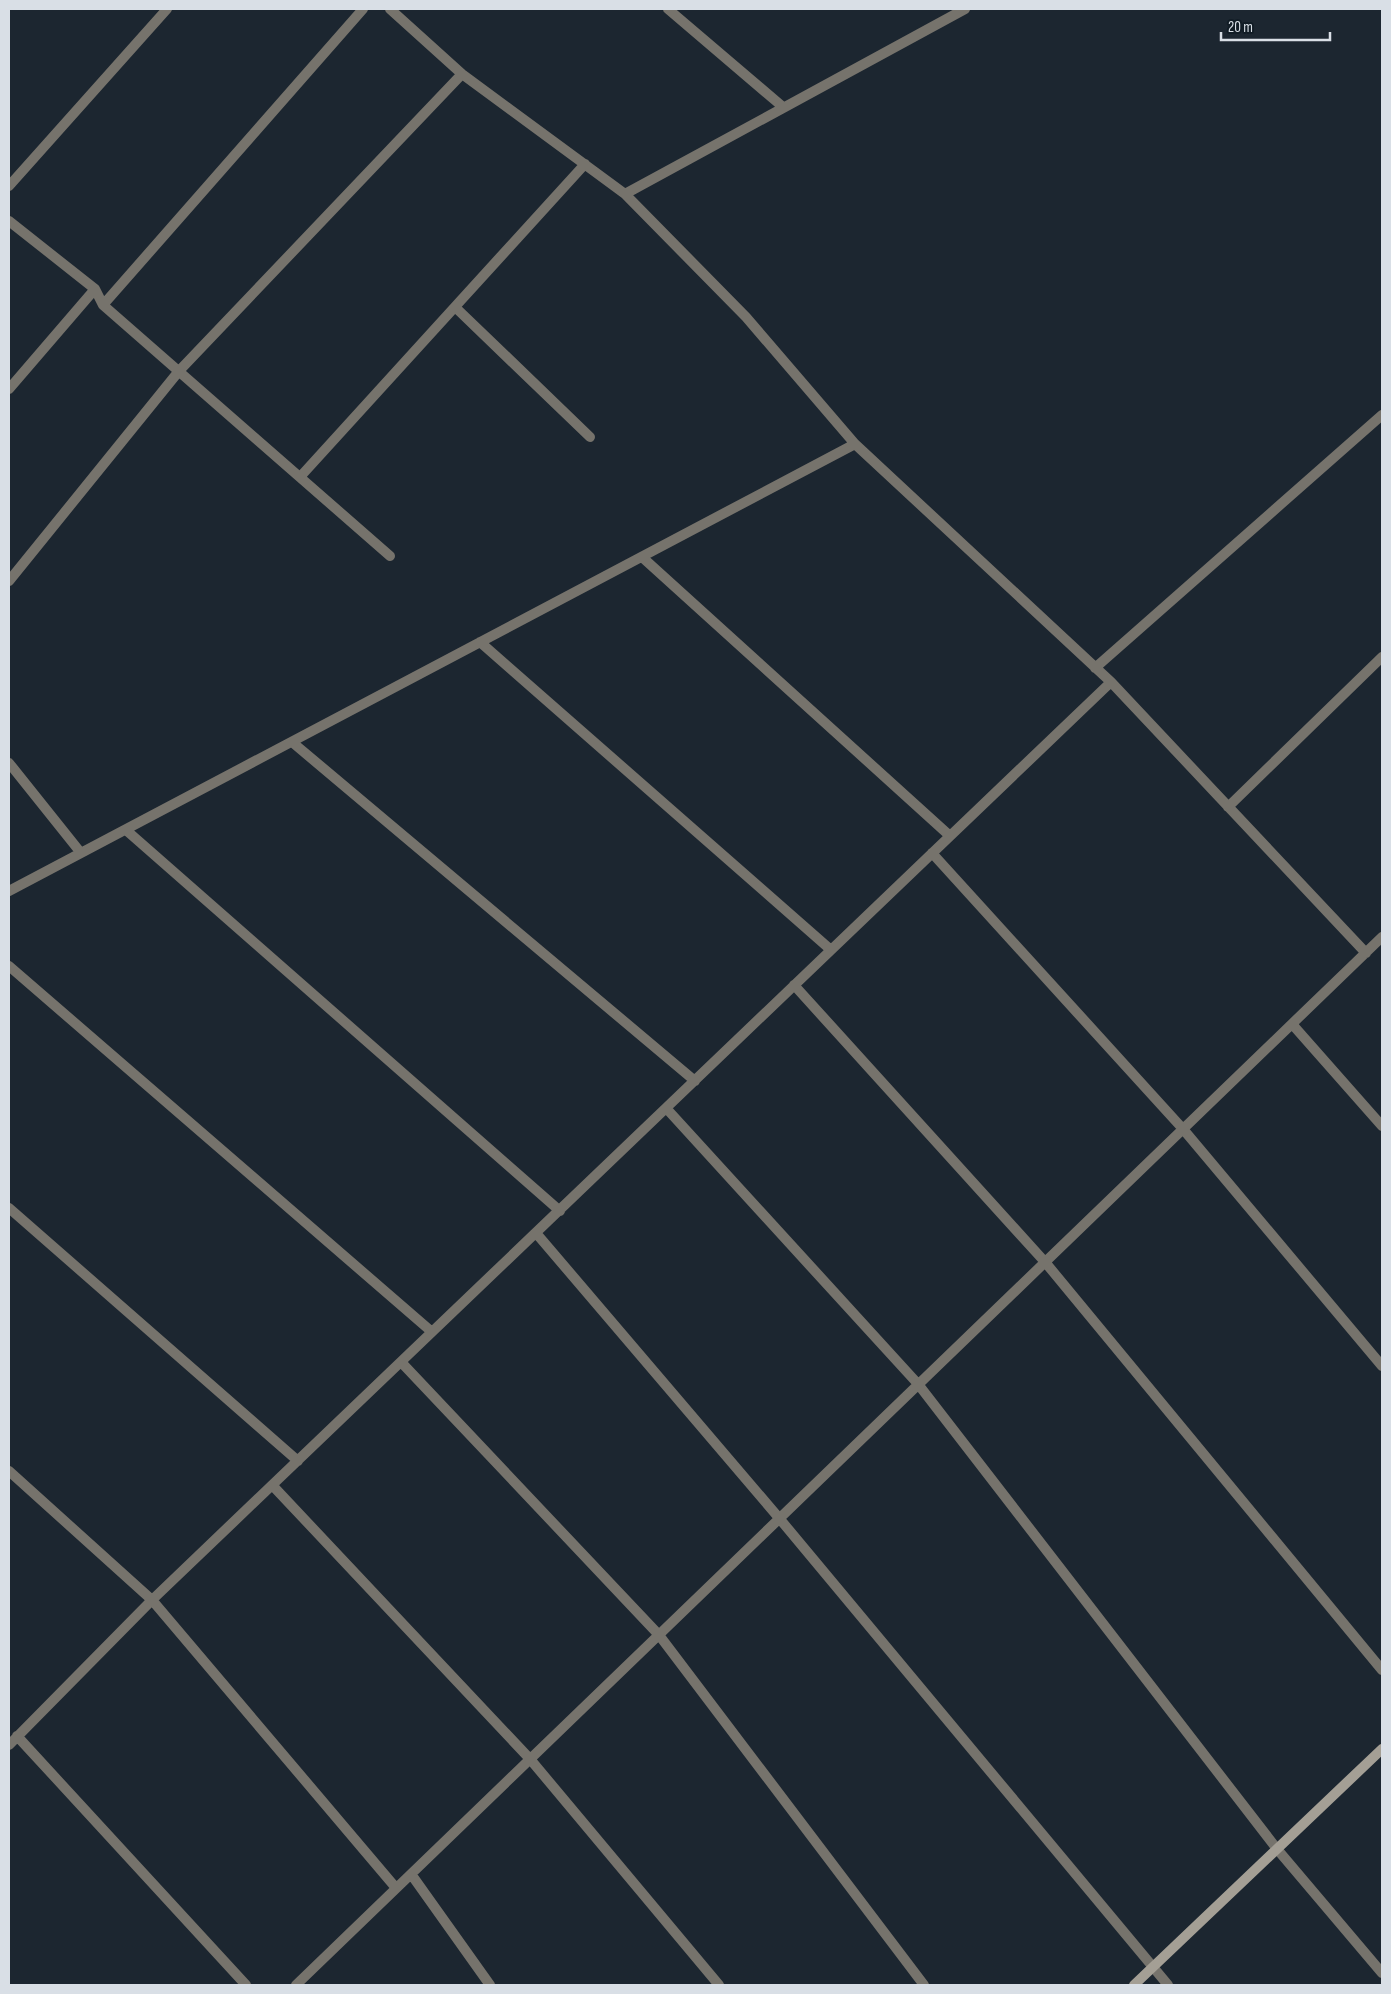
<svg xmlns="http://www.w3.org/2000/svg" width="1391" height="1994" font-family="'Sofia Sans Condensed',sans-serif">
	<rect width="100%" height="100%" fill="#1c2630"/>
	<g fill="none" stroke-linecap="round" stroke-linejoin="round">
		<path stroke="#76736c" stroke-width="10" d="M390 9 462 74 625 194 746 317 855 444 1111 682 1366 953
			M668 9 783 107
			M9 186 167 9
			M625 194 965 9
			M9 221 95 289 103 305 390 556
			M103 305 363 9
			M455 307 590 437
			M9 389 95 289
			M300 477 585 164
			M642 557 950 836
			M9 581 179 371 462 74
			M480 642 831 950
			M1095 668 1382 415
			M292 742 695 1081
			M9 763 81 853
			M1228 807 1382 657
			M126 830 560 1211
			M932 853 1183 1129 1382 1366
			M9 891 855 444
			M9 966 432 1332
			M794 985 1045 1262 1382 1670
			M1292 1024 1382 1126
			M666 1108 918 1384 1277 1849 1382 1973
			M9 1208 298 1461
			M536 1233 779 1518 1168 1985
			M401 1362 659 1635 924 1985
			M9 1471 152 1600 396 1888
			M273 1486 530 1759 719 1985
			M17 1736 246 1985
			M9 1745 152 1600 1111 682
			M411 1874 490 1985
			M296 1985 1382 937"/>
		<path stroke="#a49f95" stroke-width="10" d="M1134 1985 1382 1749"/>
	</g>
	<rect width="1391" height="1994" fill="none" stroke="#d9dfe6" stroke-width="20"/>
	<path d="M1221 32v8h109v-8" fill="none" stroke="#d9dfe6" stroke-width="2.5"/>
	<text x="1228" y="32" font-size="15" fill="#d9dfe6" stroke="#121d26" stroke-width="4" paint-order="stroke">20 m</text>
</svg>
